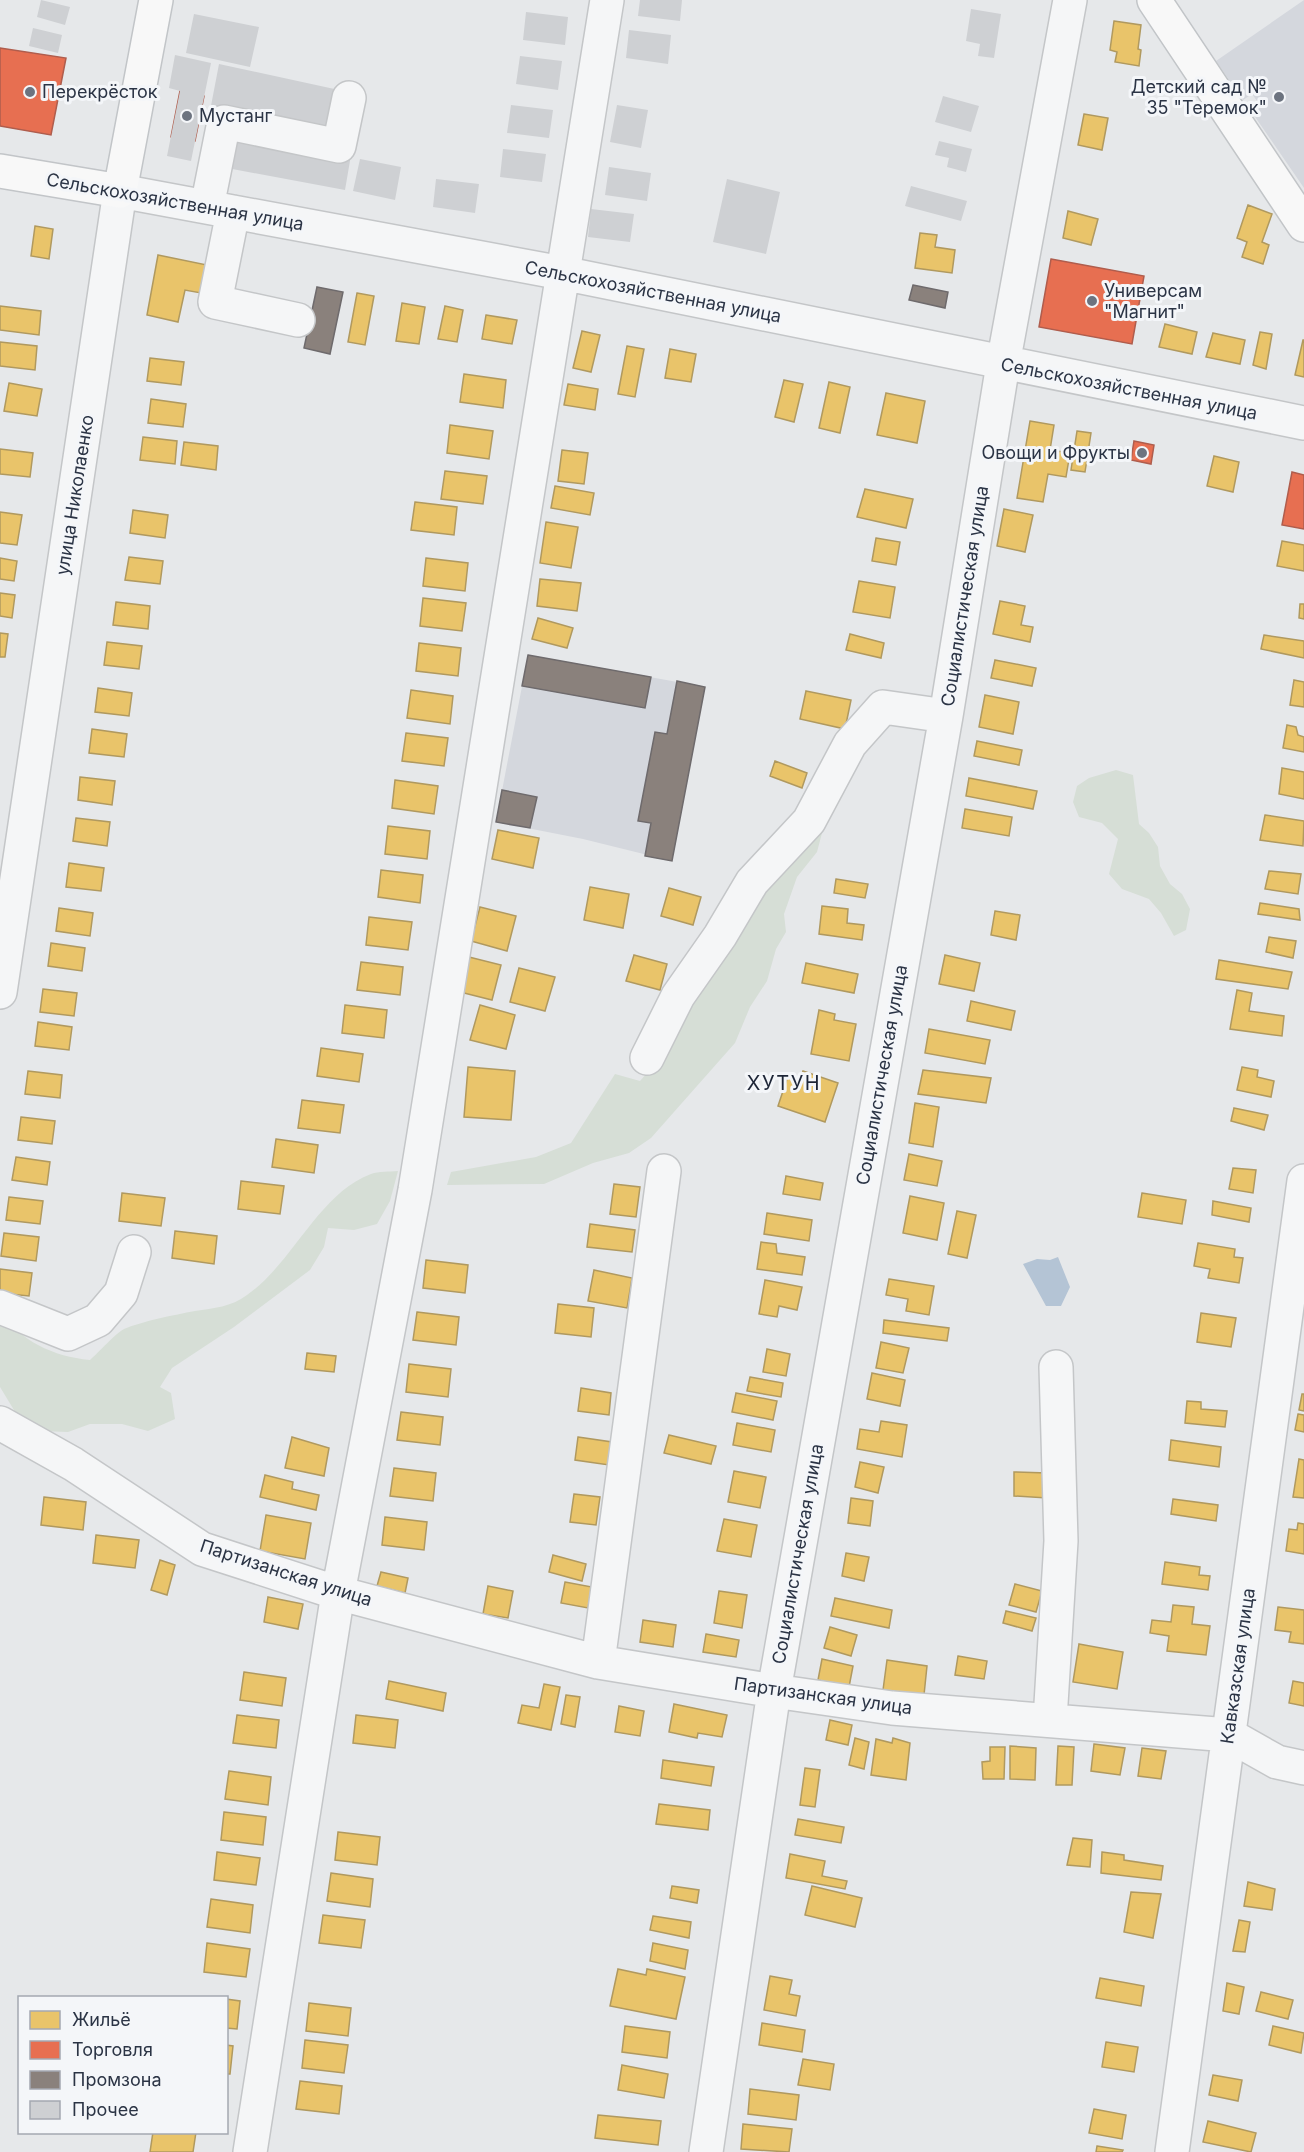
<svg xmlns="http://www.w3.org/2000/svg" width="1304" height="2152" font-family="Inter,sans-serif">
	<rect width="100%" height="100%" fill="#e6e8ea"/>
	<path fill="#d4d7dd" d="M1304 0V188L1251 111 1260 105 1252 94 1243 100 1216 61Z
		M528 655 705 687 672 861 583 839 496 822Z"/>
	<path fill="#d6ded6" d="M1116 770 1133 775 1139 824 1149 833 1158 847 1160 866 1170 884 1182 894 1190 909 1186 930 1174 936 1161 913 1149 899 1122 889 1109 874 1118 839 1102 823 1079 817 1073 802 1077 786 1089 778Z
		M817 823 822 833 817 852 797 877 784 914 786 932 776 949 767 981 750 1007 735 1043 651 1138 629 1153 593 1163 544 1184 447 1185 451 1172 536 1157 571 1143 615 1074 640 1081 654 1065 747 905Z
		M398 1171 390 1201 377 1224 354 1230 328 1228 324 1247 310 1270 234 1327 172 1368 160 1387 171 1393 175 1419 148 1431 122 1424H90L68 1432 39 1431 17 1415 0 1387V1324C16 1327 24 1338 38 1345 55 1354 71 1358 90 1360 98 1353 116 1333 124 1329 143 1321 174 1315 195 1311 214 1308 231 1307 247 1295 293 1263 319 1193 371 1174 379 1171 389 1172 398 1171Z"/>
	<path fill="#b4c4d5" d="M1058 1257 1070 1287 1061 1306H1046L1023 1264 1037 1259 1050 1260Z"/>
	<path fill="#e9c46a" stroke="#b0995f" stroke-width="1.5" d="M1114 21 1141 25 1138 49 1141 50 1139 66 1115 62 1117 52 1110 50Z
		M1084 114 1108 118 1102 150 1078 145Z
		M1248 205 1272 214 1262 242 1269 245 1263 264 1242 257 1247 242 1237 238Z
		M1068 211 1098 219 1091 245 1063 238Z
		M35 226 53 229 49 259 31 256Z
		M920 233 937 235 935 247 955 250 952 273 915 268Z
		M158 255 207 265 201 293 185 290 178 322 147 315Z
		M357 293 374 296 365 345 348 342Z
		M402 303 425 307 419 344 396 341Z
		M0 306 41 311 39 335 0 330Z
		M445 306 463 310 457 342 438 339Z
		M486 315 517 320 512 344 482 339Z
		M1165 324 1197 332 1192 354 1159 347Z
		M582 331 600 335 591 372 573 368Z
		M1260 332 1272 334 1266 369 1253 365Z
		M1213 333 1245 340 1240 364 1206 357Z
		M1303 340H1304V377L1295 375Z
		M0 342 37 346 35 370 0 366Z
		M627 346 644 349 635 397 618 394Z
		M670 349 696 354 691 382 665 378Z
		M150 358 184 362 181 385 147 381Z
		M464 374 506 380 503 408 460 402Z
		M784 380 803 384 794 422 775 417Z
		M829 382 850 387 840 433 819 428Z
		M9 383 42 389 37 416 4 411Z
		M568 384 598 389 595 410 564 405Z
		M886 393 925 401 917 443 877 435Z
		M151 399 186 404 183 427 148 423Z
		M1030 421 1054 425 1050 450 1070 453 1066 477 1048 474 1043 502 1017 498Z
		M450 425 493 431 489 459 447 453Z
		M1077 431 1091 433 1085 472 1071 470Z
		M143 437 177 441 175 464 140 460Z
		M184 442 218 446 216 470 181 465Z
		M0 449 33 453 30 477 0 474Z
		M562 450 588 453 584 484 558 481Z
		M1214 456 1239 462 1233 492 1207 486Z
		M445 471 487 476 483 504 441 499Z
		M555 486 594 493 590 515 551 508Z
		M865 489 913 499 906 528 857 517Z
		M415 502 457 507 454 535 411 530Z
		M1004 509 1033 515 1025 552 997 546Z
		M133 510 168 515 165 538 130 533Z
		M0 512 22 515 17 545 0 543Z
		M546 522 578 527 571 568 540 563Z
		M876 538 900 542 896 565 872 561Z
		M1282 541 1304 545V571L1277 566Z
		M129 557 163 561 160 584 125 580Z
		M0 558 17 561 14 581 0 579Z
		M426 558 468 563 465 591 423 586Z
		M540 579 581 583 577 611 537 606Z
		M859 581 895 587 890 618 853 612Z
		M0 593 15 595 12 618 0 616Z
		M423 598 466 603 462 631 420 626Z
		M1000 601 1025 606 1021 625 1033 627 1030 642 993 634Z
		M116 602 150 606 148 629 113 625Z
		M1300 604H1304V619L1299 618Z
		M538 618 573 628 567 648 532 639Z
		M0 633 8 634 5 657H0Z
		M850 634 884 643 881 658 846 650Z
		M1264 635 1304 641V658L1261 649Z
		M107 642 142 646 139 669 104 665Z
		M419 643 461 648 458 676 416 671Z
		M995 660 1036 668 1032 686 991 678Z
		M1294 680 1304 682V707L1290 705Z
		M98 688 132 693 129 716 95 712Z
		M411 690 453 696 450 724 407 718Z
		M806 691 851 700 845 729 800 719Z
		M985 695 1019 702 1013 734 979 727Z
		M1287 725 1296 727 1298 735 1304 737V752L1283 748Z
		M92 729 127 734 124 757 89 753Z
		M406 733 448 738 444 766 402 761Z
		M977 741 1022 750 1019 765 974 756Z
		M775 761 807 773 802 788 770 776Z
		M1282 768 1304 772V799L1279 794Z
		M80 777 115 781 112 805 78 800Z
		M969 778 1037 791 1033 809 966 796Z
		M395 780 438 786 434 814 392 808Z
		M965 809 1012 817 1009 836 962 828Z
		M1265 815 1304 821 1303 846 1260 840Z
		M76 818 110 822 107 846 73 841Z
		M388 826 430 831 427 859 385 854Z
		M498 830 539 838 533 868 492 859Z
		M69 863 104 868 101 891 66 887Z
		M381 870 423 875 420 903 378 897Z
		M1269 871 1301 874 1298 894 1265 889Z
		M836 879 868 884 865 898 834 893Z
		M590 887 629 894 623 928 584 920Z
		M669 888 701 897 693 925 661 916Z
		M1260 903 1299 909 1300 920 1258 914Z
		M822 906 848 909 847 923 864 925 862 940 819 934Z
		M480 907 516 916 507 951 471 941Z
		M59 908 93 913 90 936 56 931Z
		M995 911 1020 915 1016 940 991 935Z
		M369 917 412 922 408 950 366 945Z
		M1269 937 1296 941 1293 958 1266 952Z
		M51 943 85 948 82 971 48 966Z
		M634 955 667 964 660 990 626 981Z
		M945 955 980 963 974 991 939 984Z
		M465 956 501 965 492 1000 456 991Z
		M1219 960 1292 972 1288 989 1216 979Z
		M361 962 403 967 400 995 357 990Z
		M806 963 858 974 854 993 802 983Z
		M519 968 555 977 545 1011 510 1002Z
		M43 989 77 993 74 1016 40 1012Z
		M1237 990 1252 993 1249 1011 1284 1016 1282 1036 1230 1029Z
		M971 1001 1015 1011 1011 1030 967 1021Z
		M345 1005 387 1010 384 1038 342 1033Z
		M480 1005 515 1015 506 1049 470 1040Z
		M819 1010 835 1014 834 1020 856 1024 849 1061 811 1054Z
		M38 1022 72 1027 69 1050 35 1046Z
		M929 1029 990 1040 985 1064 925 1053Z
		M321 1048 363 1054 359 1082 317 1076Z
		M468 1067 515 1071 511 1120 464 1117Z
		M1242 1067 1258 1070 1257 1077 1274 1081 1271 1097 1237 1090Z
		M923 1070 991 1078 986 1103 918 1094Z
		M28 1071 62 1075 60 1098 25 1094Z
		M803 1071 838 1083 825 1122 778 1106 788 1076 800 1080Z
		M302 1100 344 1105 340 1133 298 1128Z
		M915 1103 939 1107 933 1147 909 1143Z
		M1234 1108 1268 1115 1264 1130 1231 1121Z
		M21 1117 55 1121 52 1144 18 1140Z
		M276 1139 318 1145 314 1173 272 1167Z
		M909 1154 942 1161 937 1186 904 1180Z
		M16 1157 50 1162 47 1185 12 1180Z
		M1233 1168 1256 1170 1253 1193 1229 1189Z
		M786 1176 823 1183 820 1200 783 1194Z
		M241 1181 284 1186 280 1214 238 1209Z
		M614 1184 640 1187 636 1217 610 1214Z
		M122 1193 165 1198 161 1226 119 1221Z
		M1142 1193 1186 1200 1182 1224 1138 1217Z
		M910 1196 944 1203 937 1240 903 1233Z
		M9 1197 43 1201 40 1224 6 1220Z
		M1213 1201 1251 1208 1249 1222 1212 1215Z
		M957 1211 976 1215 967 1258 948 1254Z
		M767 1213 812 1220 809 1241 764 1234Z
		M590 1224 635 1230 632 1252 587 1247Z
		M175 1231 217 1236 214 1264 172 1258Z
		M4 1233 39 1237 36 1261 1 1256Z
		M761 1242 776 1244 777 1253 805 1257 802 1275 757 1269Z
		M1198 1243 1235 1249 1234 1257 1243 1258 1239 1283 1208 1278 1210 1269 1194 1266Z
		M426 1260 468 1265 465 1293 423 1288Z
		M0 1269 32 1273 29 1296 0 1293Z
		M594 1270 632 1278 627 1308 588 1301Z
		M889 1279 934 1286 929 1315 906 1311 908 1299 886 1295Z
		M765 1280 802 1287 797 1310 779 1306 777 1317 759 1314Z
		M558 1304 594 1308 591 1337 555 1333Z
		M417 1312 459 1317 456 1345 413 1340Z
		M1201 1313 1236 1318 1231 1347 1197 1342Z
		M884 1320 949 1328 947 1341 883 1333Z
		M881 1342 909 1348 903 1373 876 1368Z
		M767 1349 790 1354 786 1376 763 1372Z
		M307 1353 336 1356 334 1372 305 1369Z
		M409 1364 451 1369 448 1397 406 1392Z
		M872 1373 905 1380 900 1406 867 1399Z
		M750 1377 783 1383 781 1397 747 1391Z
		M581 1388 611 1393 609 1415 578 1411Z
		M736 1393 777 1401 773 1420 732 1412Z
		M1302 1394H1304V1411L1299 1410Z
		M1187 1401 1201 1402V1409L1227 1411 1225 1427 1185 1423Z
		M401 1412 443 1417 440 1445 397 1440Z
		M1298 1414 1304 1415V1432L1295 1430Z
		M881 1421 907 1425 902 1457 857 1449 860 1429 879 1432Z
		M737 1423 775 1430 771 1452 733 1445Z
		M669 1435 716 1446 711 1464 664 1453Z
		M292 1437 329 1448 324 1476 285 1468Z
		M578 1437 612 1442 609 1465 575 1460Z
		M1171 1440 1221 1447 1219 1467 1169 1460Z
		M1299 1459 1304 1460V1498L1293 1497Z
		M860 1462 884 1467 878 1493 855 1487Z
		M394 1468 436 1473 433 1501 390 1496Z
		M734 1471 766 1477 760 1508 728 1502Z
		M1014 1472 1047 1473V1498L1014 1496Z
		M265 1475 293 1482 292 1489 319 1495 316 1510 260 1497Z
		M574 1494 600 1497 596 1525 570 1522Z
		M44 1497 86 1502 83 1530 41 1525Z
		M851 1498 873 1501 870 1526 848 1523Z
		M1173 1499 1218 1505 1216 1521 1171 1514Z
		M266 1515 311 1523 305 1559 260 1551Z
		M385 1517 427 1522 424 1550 382 1545Z
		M724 1519 757 1525 751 1557 717 1551Z
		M1298 1523 1304 1524V1554L1286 1551 1289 1529 1297 1530Z
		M96 1535 139 1540 135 1568 93 1563Z
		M846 1553 869 1557 864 1581 842 1576Z
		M553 1555 586 1564 582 1581 549 1572Z
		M160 1560 175 1565 167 1595 151 1590Z
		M1165 1562 1200 1567 1199 1575 1210 1576 1208 1590 1162 1584Z
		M381 1572 408 1578 405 1593 377 1586Z
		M565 1582 592 1587 588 1608 561 1603Z
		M1015 1584 1042 1591 1036 1612 1009 1605Z
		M488 1586 513 1591 508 1618 483 1614Z
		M719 1591 747 1595 742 1628 714 1623Z
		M268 1597 303 1604 298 1629 264 1622Z
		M835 1598 892 1610 889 1628 831 1616Z
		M1173 1605 1194 1607 1192 1624 1210 1626 1206 1655 1167 1651 1169 1636 1150 1633 1152 1620 1171 1622Z
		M1278 1607 1304 1610V1644L1289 1642 1291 1632 1275 1630Z
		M1006 1611 1036 1618 1032 1631 1003 1623Z
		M643 1620 676 1625 673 1647 640 1642Z
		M830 1627 857 1635 851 1656 824 1648Z
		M706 1634 739 1640 736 1657 703 1652Z
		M1079 1644 1123 1652 1117 1689 1073 1682Z
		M958 1656 987 1661 984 1679 955 1675Z
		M822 1659 853 1666 849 1687 818 1680Z
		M887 1660 927 1666 924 1695 883 1690Z
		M244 1672 286 1678 282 1706 240 1700Z
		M389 1681 446 1693 443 1711 386 1699Z
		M1293 1681 1304 1683V1706L1289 1703Z
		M544 1684 560 1687 551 1730 518 1723 522 1705 539 1708Z
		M566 1695 580 1697 575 1727 561 1724Z
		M674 1704 727 1715 722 1737 698 1733 697 1738 669 1732Z
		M619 1706 644 1711 640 1736 615 1732Z
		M237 1715 279 1720 276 1748 233 1743Z
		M356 1715 398 1720 395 1748 353 1743Z
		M830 1720 852 1725 848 1745 826 1740Z
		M855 1738 869 1742 864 1769 849 1765Z
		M893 1738 910 1743 906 1780 871 1775 876 1739 892 1743Z
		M1094 1744 1125 1748 1120 1775 1091 1771Z
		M1010 1746 1036 1748 1035 1780 1010 1779Z
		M1058 1746 1074 1747 1072 1785H1056Z
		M990 1747H1005L1004 1779H983L982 1762 990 1761Z
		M1142 1748 1166 1751 1161 1779 1138 1776Z
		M663 1760 714 1767 711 1786 661 1778Z
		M805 1768 820 1770 815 1807 800 1805Z
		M229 1771 271 1777 268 1805 225 1799Z
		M659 1804 710 1810 708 1830 656 1824Z
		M224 1812 266 1817 263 1845 221 1840Z
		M798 1819 844 1827 841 1843 795 1835Z
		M338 1832 380 1837 377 1865 335 1860Z
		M1073 1838 1092 1840 1090 1867 1067 1865Z
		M217 1852 260 1858 256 1885 214 1880Z
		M1102 1852 1124 1855V1860L1163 1866 1161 1880 1101 1873Z
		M790 1854 825 1861 822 1876 847 1881 845 1889 786 1878Z
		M331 1873 373 1879 370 1907 327 1901Z
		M1248 1882 1275 1889 1272 1910 1244 1906Z
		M672 1886 699 1890 697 1903 670 1898Z
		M812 1886 862 1898 855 1927 805 1915Z
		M1131 1892 1161 1894 1153 1938 1124 1932Z
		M211 1899 253 1905 250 1933 207 1927Z
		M323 1915 365 1920 361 1948 319 1943Z
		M653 1916 691 1922 689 1938 650 1930Z
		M1239 1920 1250 1922 1245 1952 1233 1951Z
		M207 1943 250 1949 246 1977 204 1972Z
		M653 1943 688 1950 685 1969 650 1961Z
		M618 1969 646 1975 647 1969 685 1977 676 2019 610 2006Z
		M770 1976 792 1980 789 1994 800 1996 796 2016 764 2010Z
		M1100 1978 1144 1986 1141 2006 1096 1998Z
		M1227 1983 1244 1987 1239 2014 1223 2011Z
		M1261 1992 1293 2000 1288 2019 1256 2011Z
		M226 1999 240 2001 237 2029 226 2028Z
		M309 2003 351 2008 348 2036 306 2031Z
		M762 2023 805 2030 802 2052 759 2045Z
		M625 2026 670 2032 667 2058 622 2052Z
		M1273 2026 1304 2033 1301 2053 1269 2045Z
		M305 2040 348 2045 344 2073 302 2068Z
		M1106 2042 1138 2047 1134 2072 1102 2067Z
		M226 2045 233 2046 230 2074H226Z
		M803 2059 834 2064 830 2090 798 2085Z
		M622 2065 668 2074 664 2098 618 2090Z
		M1213 2075 1242 2080 1238 2101 1209 2095Z
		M300 2081 342 2086 339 2114 296 2109Z
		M750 2089 799 2095 796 2120 748 2114Z
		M1094 2109 1126 2115 1122 2139 1089 2133Z
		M598 2115 661 2121 658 2145 595 2138Z
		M1208 2121 1256 2133 1251 2152 1203 2142Z
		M743 2124 792 2129 789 2152 741 2149Z
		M153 2132H196L193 2152H150Z
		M1097 2146 1123 2150 1122 2152H1096Z"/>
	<path fill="#e76f51" stroke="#af5d4d" stroke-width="1.5" d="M0 48 66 58 51 135 0 126Z
		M180 91 204 96 195 141 171 137Z
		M1051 259 1144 276 1132 344 1039 327Z
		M1134 441 1154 445 1151 464 1131 460Z
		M1292 472 1304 475V529L1282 525Z"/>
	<path fill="#8a817c" stroke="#6e6a6c" stroke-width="1.5" d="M913 285 948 292 945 308 909 300Z
		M317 287 343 292 330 354 304 348Z
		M528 655 651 677 645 708 522 686Z
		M677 681 705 687 672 861 645 856 651 823 638 821 655 732 667 734Z
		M502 790 537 797 530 828 496 822Z"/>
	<path fill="#ced0d3" d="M41 0 70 7 65 25 37 17Z
		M640 0H682L680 21 638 16Z
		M971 9 1001 14 994 58 978 56 980 44 966 41Z
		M526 12 568 17 565 45 523 40Z
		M194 14 259 27 250 67 186 53Z
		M33 28 62 35 58 53 29 46Z
		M629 30 671 35 668 64 626 58Z
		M175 55 211 63 191 161 167 156 180 91 169 88Z
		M520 56 562 61 558 90 516 84Z
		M219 64 339 90 329 136 210 111Z
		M943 96 979 106 971 132 935 122Z
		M511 105 553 110 549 138 507 133Z
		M617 105 648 110 641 148 610 142Z
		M234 134 351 155 345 190 227 168Z
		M939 141 972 149 966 172 947 167 949 158 935 155Z
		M503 149 546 154 542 182 500 177Z
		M360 159 401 167 395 200 353 191Z
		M609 167 651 173 647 201 605 195Z
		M436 179 479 184 475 213 433 207Z
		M727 179 780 192 766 254 713 242Z
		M911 186 967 201 961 221 905 206Z
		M591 209 634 214 630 242 588 237Z"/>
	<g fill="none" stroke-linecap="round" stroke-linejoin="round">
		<defs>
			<path id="minor" d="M207 207 224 122 339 146 349 98
				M233 212 215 302 298 320
				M0 992 120 191 562 273 1304 423
				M647 1058 678 996 720 936 752 882 809 821 850 744 883 707 946 716
				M0 1307 68 1334 98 1320 121 1293 134 1252
				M0 1423 73 1464 202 1549 338 1593 598 1662 774 1691 892 1708 1229 1735 1277 1762 1304 1768
				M598 1662 664 1171
				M1050 1720 1061 1541 1056 1367
				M250 2152 338 1593 415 1190 607 0
				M706 2152 774 1691 946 716 1003 364 1070 0
				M1172 2152 1304 1181"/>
			<path id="major" d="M1154 0 1304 225
				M0 171 120 191 156 0"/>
		</defs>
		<use href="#minor" stroke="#c4c6c8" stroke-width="36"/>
		<use href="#major" stroke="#c2c5c8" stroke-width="36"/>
		<use href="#minor" stroke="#f5f6f7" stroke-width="33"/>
		<use href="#major" stroke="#f8f8f8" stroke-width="33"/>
	</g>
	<g fill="#6c737f" stroke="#f4f6f9" stroke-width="2">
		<circle cx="30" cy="92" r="6"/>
		<circle cx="1279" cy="97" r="6"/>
		<circle cx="187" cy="116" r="6"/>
		<circle cx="1092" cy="301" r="6"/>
		<circle cx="1142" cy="453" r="6"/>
	</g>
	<g text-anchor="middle" stroke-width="6" stroke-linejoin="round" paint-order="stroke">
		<g font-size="18" fill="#2b3445" stroke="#f4f6f9" text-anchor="start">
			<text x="1267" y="93" text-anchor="end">Детский сад №<tspan x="1267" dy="21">35 "Теремок"</tspan></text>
			<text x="42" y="98">Перекрёсток</text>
			<text x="199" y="122">Мустанг</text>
			<text x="1104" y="297">Универсам<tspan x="1104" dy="21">"Магнит"</tspan></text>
			<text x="1130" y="459" text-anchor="end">Овощи и Фрукты</text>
		</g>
		<g font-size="18" fill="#2b3445" stroke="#f4f6f9">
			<text transform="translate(175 202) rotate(10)" y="6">Сельскохозяйственная улица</text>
			<text transform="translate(653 292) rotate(11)" y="6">Сельскохозяйственная улица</text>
			<text transform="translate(1129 389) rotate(11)" y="6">Сельскохозяйственная улица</text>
			<text transform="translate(75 495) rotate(-81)" y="6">улица Николаенко</text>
			<text transform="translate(965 596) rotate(-81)" y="6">Социалистическая улица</text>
			<text transform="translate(882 1075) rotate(-80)" y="6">Социалистическая улица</text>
			<text transform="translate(798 1554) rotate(-80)" y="6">Социалистическая улица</text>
			<text transform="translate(286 1573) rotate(18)" y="6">Партизанская улица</text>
			<text transform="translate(1238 1666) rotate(-82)" y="6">Кавказская улица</text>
			<text transform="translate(823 1696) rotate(8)" y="6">Партизанская улица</text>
		</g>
		<g font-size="20" letter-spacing="1.5" fill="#1d2536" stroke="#f4f6f9">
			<text x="784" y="1090">ХУТУН</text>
		</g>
	</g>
	<rect x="18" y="1996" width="210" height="138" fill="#f4f6f9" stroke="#a4a8b1" stroke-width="1.5"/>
	<rect x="30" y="2011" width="30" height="18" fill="#e9c46a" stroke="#a4a8b1" stroke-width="1.5"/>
	<text x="72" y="2026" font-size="18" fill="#2b3445">Жильё</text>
	<rect x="30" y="2041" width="30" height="18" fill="#e76f51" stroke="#a4a8b1" stroke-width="1.5"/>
	<text x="72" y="2056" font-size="18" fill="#2b3445">Торговля</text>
	<rect x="30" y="2071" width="30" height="18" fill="#8a817c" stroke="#a4a8b1" stroke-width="1.5"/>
	<text x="72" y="2086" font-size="18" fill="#2b3445">Промзона</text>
	<rect x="30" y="2101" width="30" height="18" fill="#ced0d3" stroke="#a4a8b1" stroke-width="1.5"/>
	<text x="72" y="2116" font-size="18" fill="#2b3445">Прочее</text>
</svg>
